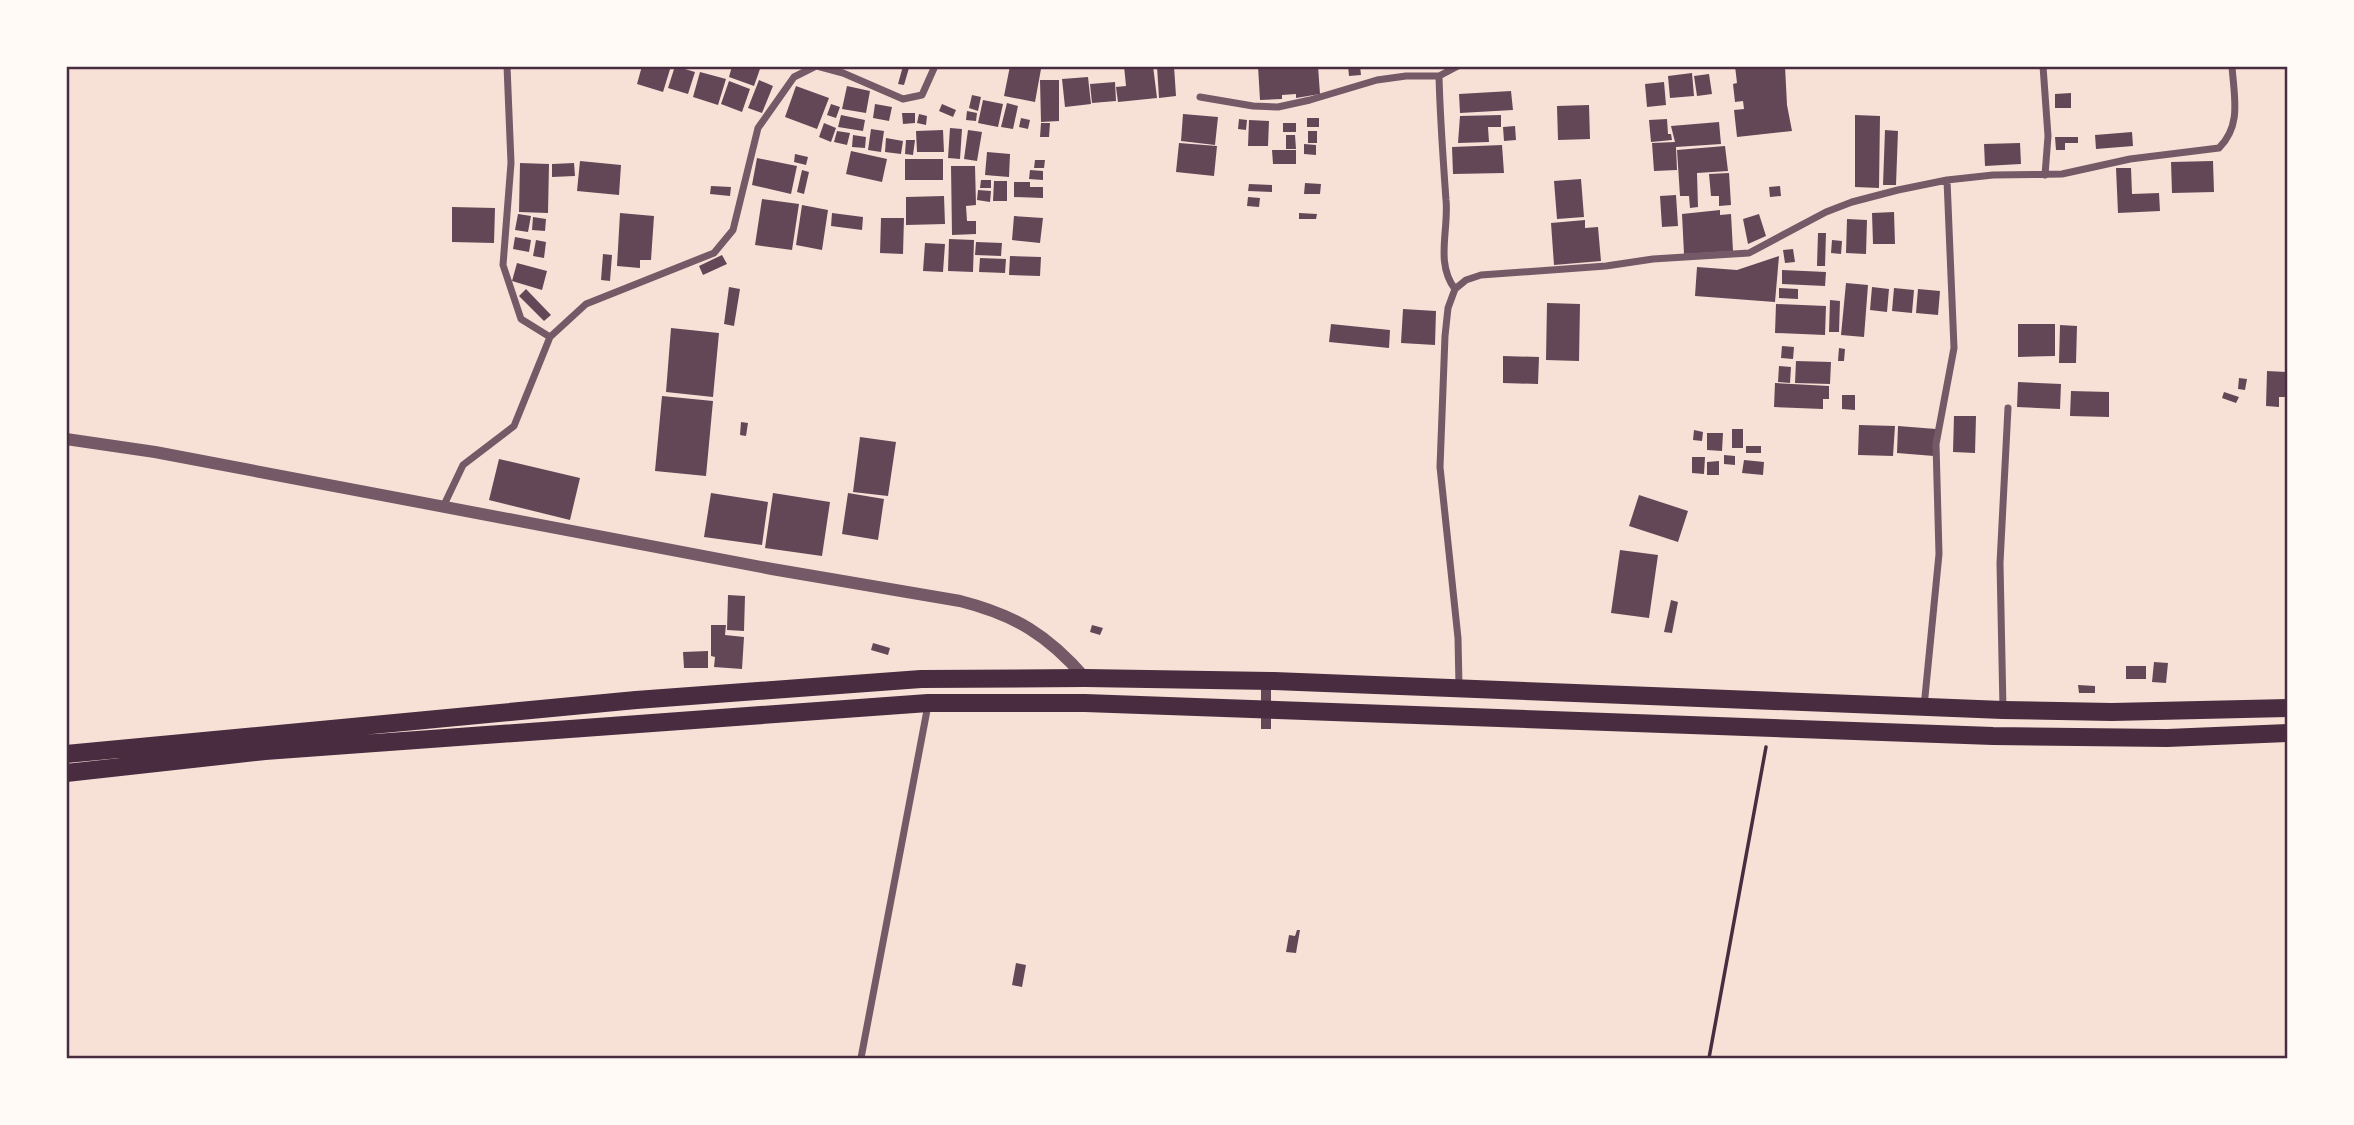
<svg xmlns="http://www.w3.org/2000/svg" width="2354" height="1125" font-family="Lato,sans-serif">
	<rect width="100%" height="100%" fill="#f7e1d7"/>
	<path fill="#644757" d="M642 66H671L663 92 637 84Z
		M675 66 695 72 688 94 668 88Z
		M732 66H761L754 86 729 77Z
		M903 66 909 68 904 85 898 84Z
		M1010 66 1041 69 1035 102 1004 96Z
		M1124 66H1153L1157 98 1118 102 1116 87 1126 86Z
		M1157 66H1174L1176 96 1159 98Z
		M1258 66H1318L1320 94 1296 98V94L1282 95V99L1260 100Z
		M1348 66H1360L1361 75 1349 76Z
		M1735 66H1785L1787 105 1792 131 1737 137 1734 110 1744 109 1743 101 1735 102 1733 84 1737 83Z
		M700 72 726 79 718 105 693 97Z
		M1692 73 1694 96 1670 98 1668 76Z
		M1709 74 1712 94 1697 96 1694 76Z
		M1088 77 1091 104 1065 107 1062 79Z
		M759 80 773 86 762 113 748 108Z
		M1040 80H1059V121L1041 122Z
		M729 81 750 89 742 112 721 104Z
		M1115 82 1116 101 1092 103 1090 84Z
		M1664 82 1666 105 1647 107 1645 84Z
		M796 86 829 98 817 129 785 117Z
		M847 86 870 91 866 113 842 109Z
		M1511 91 1513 110 1460 113 1459 94Z
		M2071 93V108H2055V94Z
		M972 95 981 97 978 111 969 108Z
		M983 100 1003 104 998 127 978 123Z
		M1007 103 1018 106 1013 129 1001 127Z
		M831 104 840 107 836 118 827 115Z
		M875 104 892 107 889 121 873 118Z
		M942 104 956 110 953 117 939 111Z
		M1589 105 1590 139 1558 140 1557 106Z
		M967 111 977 113 976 121 966 120Z
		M902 113H915V123L903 124Z
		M919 114 927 116 926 125 917 123Z
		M1183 114 1218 117 1215 145 1181 141Z
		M841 115 865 120 863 131 838 127Z
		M1501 115V127H1488L1489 142 1458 143 1460 116Z
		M1855 115 1880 116 1879 188 1855 187Z
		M1021 118 1030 120 1028 129 1019 127Z
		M1307 118H1319V127H1307Z
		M1239 119 1247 120 1246 130 1238 129Z
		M1667 119 1668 134H1671L1672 140 1651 142 1649 120Z
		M1249 120 1269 121 1268 146H1248Z
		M1719 122 1721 144 1676 147 1677 170 1654 171 1652 143 1675 142 1671 126Z
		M824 123 836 128 831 142 819 137Z
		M1041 123H1050L1049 137H1040Z
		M1283 123H1296V132H1283Z
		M1515 126 1516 140 1504 141 1503 127Z
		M950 128 962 129 960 159 948 158Z
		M871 129 884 131 881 152 868 150Z
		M943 130 944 152H917L916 131Z
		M968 130 982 132 977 161 964 159Z
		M1885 130 1898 131 1896 185H1883Z
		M837 131 850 133 847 145 834 142Z
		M1308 131H1317V143H1308Z
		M2132 132 2133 146 2096 149 2095 135Z
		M853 135 866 137 865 148 852 147Z
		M1286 135H1295L1296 149H1286Z
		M2055 137H2078V143H2065V150H2056Z
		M886 138 903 141 901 154 885 152Z
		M906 140H915L913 155 905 154Z
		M1179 143 1217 146 1214 176 1176 172Z
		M2020 143 2021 164 1985 166 1984 144Z
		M1304 144 1316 145V155L1304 154Z
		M1502 145 1504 173 1453 174 1452 147Z
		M1725 146 1728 171 1697 173 1698 207 1690 208 1689 196H1680L1677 150Z
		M1272 150H1296V164H1273Z
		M851 151 887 159 882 182 846 174Z
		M987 152 1010 154 1009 177 985 175Z
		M795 154 808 157 806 165 794 162Z
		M757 158 797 166 791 194 752 185Z
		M905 159H943V180H905Z
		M1035 160H1045L1044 168H1034Z
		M580 161 621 165 619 195 577 191Z
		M2213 161 2214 192 2172 193 2171 162Z
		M520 163 549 164 548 213 519 212Z
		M574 163 575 176 552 177V164Z
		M951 166H975L976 205 966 206 967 221H976V234L952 235Z
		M2116 168H2131L2132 194 2159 193 2160 211 2118 213Z
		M802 170 809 172 804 194 797 192Z
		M1030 170 1043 171V180L1029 179Z
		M1729 173 1731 205 1719 206V196H1711L1709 174Z
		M1581 179 1584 217 1557 219 1554 181Z
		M981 180H991V188H980Z
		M994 181H1007V201H993Z
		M1014 182H1030V187H1043V198L1014 197Z
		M1305 183 1321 184 1320 194H1304Z
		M1249 184 1272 185V192L1248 191Z
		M711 186 731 187 730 196 710 194Z
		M1780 186 1781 196 1770 197 1769 187Z
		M978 190 991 191 990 202 977 200Z
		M1676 195 1678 226 1662 227 1660 196Z
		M944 196 945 224 906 225V197Z
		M1248 197 1260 198 1259 207 1247 206Z
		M762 199 799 204 792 250 755 245Z
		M802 205 828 210 822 250 796 245Z
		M452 207 495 208 494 243 452 242Z
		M1720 210V215L1731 214 1733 251 1684 254 1682 214Z
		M1894 212 1895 244H1873L1872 213Z
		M620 213 654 216 651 260H640V268L617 266Z
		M832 213 863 217 862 230 831 226Z
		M1299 213 1317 214 1316 219H1299Z
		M518 214 531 216 528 232 515 230Z
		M1759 214 1766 236 1748 244 1743 219Z
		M1014 216 1043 218 1040 243 1012 240Z
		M533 217 546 219 545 231 532 230Z
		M881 218H904L903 254 880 253Z
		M1847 219 1867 220 1866 254 1846 253Z
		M1585 220V228L1598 227 1601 261 1554 265 1551 223Z
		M1818 233H1826L1825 266H1817Z
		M515 237 531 240 529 252 513 249Z
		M949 239 974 240 973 272 948 271Z
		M536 240 546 242 544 258 533 256Z
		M1832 240 1842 241 1841 254 1831 253Z
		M976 242 1002 243 1001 256 975 255Z
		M925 243 945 244 943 272 923 271Z
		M1793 249 1795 262 1785 263 1783 250Z
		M603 254 612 255 610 281 601 280Z
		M722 255 727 264 703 275 699 266Z
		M1010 256 1041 257 1040 276 1009 275Z
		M1779 256 1775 302 1695 296 1697 267 1737 270Z
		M980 258 1006 259 1005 273 979 272Z
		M517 263 547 271 542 290 512 281Z
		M1782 270 1826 272 1825 286 1782 284Z
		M1846 283 1868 285 1864 337 1841 335Z
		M729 287 740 289 734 326 724 324Z
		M1872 287 1889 289 1887 312 1870 310Z
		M1779 288 1798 289V299L1779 298Z
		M1894 288 1914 290 1912 313 1892 311Z
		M526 289 551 315 544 321 519 296Z
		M1918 289 1940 291 1938 315 1916 313Z
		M1830 300 1840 301 1839 332H1829Z
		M1547 303 1580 304 1579 361 1546 360Z
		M1776 304 1826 306 1825 335 1775 333Z
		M1403 309 1436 311 1435 345 1401 343Z
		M1331 324 1390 330 1389 348 1329 342Z
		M2018 324H2055V356L2018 357Z
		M2060 325 2077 326 2076 363H2059Z
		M671 328 719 333 713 397 666 392Z
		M1782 346 1794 347 1793 359 1781 358Z
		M1839 348 1845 349 1844 361H1838Z
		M1503 356 1539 357 1538 384 1503 383Z
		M1796 361 1831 362 1830 384 1795 383Z
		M1779 366 1791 367 1790 383 1778 382Z
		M2267 371 2287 372 2286 397H2279V407L2266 406Z
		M2239 378 2247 379 2245 390 2238 389Z
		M2018 382 2061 384 2060 409 2017 407Z
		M1775 383 1829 386V399H1823V409L1774 407Z
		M2071 391 2109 392V417L2070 416Z
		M2224 392 2239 397 2236 403 2222 398Z
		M1842 395H1855V410L1842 409Z
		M662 396 713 401 706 476 655 471Z
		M1954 416H1976L1975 453 1953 452Z
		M741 422 748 423 746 436 740 435Z
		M1859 425 1895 426 1893 456 1858 455Z
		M1898 426 1936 429 1934 456 1897 453Z
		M1732 429H1743V448H1732Z
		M1694 430 1703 432 1702 441 1693 440Z
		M1707 433H1723L1722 451 1707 450Z
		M860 437 896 442 888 496 853 492Z
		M1746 446H1761V453H1746Z
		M1724 455 1735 456V465L1724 464Z
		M1692 457H1705L1704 474 1692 473Z
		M499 459 580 478 570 520 489 500Z
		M1744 460 1764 462 1763 475 1742 473Z
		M1719 461V475H1707V462Z
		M711 493 768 502 762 545 704 537Z
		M773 493 830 502 822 556 765 548Z
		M848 493 884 499 878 540 842 534Z
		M1639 495 1688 511 1678 542 1629 526Z
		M1620 550 1658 555 1649 618 1611 613Z
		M728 595 745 596 744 631 727 630Z
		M1671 600 1678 602 1672 633 1664 632Z
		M711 625H726L725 635 744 637 742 669 714 667 715 657 711 656Z
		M1092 625 1103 628 1100 635 1090 632Z
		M873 643 890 648 888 655 871 650Z
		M708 651V668H684L683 652Z
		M2154 662 2168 663 2166 683 2152 682Z
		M2126 666H2146V679H2126Z
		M2078 685 2095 686V693H2079Z
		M1261 689H1271V729H1261Z
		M1297 930H1300L1296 953 1286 952 1289 935 1295 936Z
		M1016 963 1026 965 1022 987 1012 985Z"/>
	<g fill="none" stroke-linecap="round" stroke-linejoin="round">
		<path stroke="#4a2c40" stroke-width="3.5" d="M1709 1058 1766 747"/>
		<path stroke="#755966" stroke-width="7" d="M817 66 843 73 903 99 922 95 935 66
			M2043 66 2048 136 2045 175
			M1439 76C1440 117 1443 158 1446 200 1449 230 1435 263 1455 289
			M1200 97 1253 106 1278 107 1310 100 1377 80 1406 76H1439L1458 66
			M550 337 586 304 714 253 733 230 758 128 794 77 816 66
			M443 507 463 465 514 426 550 337 521 319 503 265 511 163 507 66
			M1459 686 1458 638 1440 467 1445 336 1448 308 1455 289 1466 280 1481 275 1606 266 1653 259 1749 253 1826 212 1852 202 1898 190 1947 180 1993 175 2062 174 2130 159 2219 148C2242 125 2234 97 2232 66
			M1924 707 1939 554 1936 444 1954 348 1947 180
			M2003 709 2000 563 2008 408
			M861 1058 928 705"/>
		<path stroke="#755966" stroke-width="12" d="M66 439 155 452 772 569 960 601C1015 615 1048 635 1085 678"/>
		<path stroke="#4a2c40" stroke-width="18" d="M66 754 636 700 921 679 1085 678 1274 681 2003 710 2112 712 2288 708
			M66 773 265 751 928 703H1085L1993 736 2167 738 2288 733"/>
	</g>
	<rect width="2354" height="1125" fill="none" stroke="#fffaf5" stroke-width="136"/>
	<rect x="68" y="68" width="2218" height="989" fill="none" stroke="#4a2c40" stroke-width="2.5"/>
</svg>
